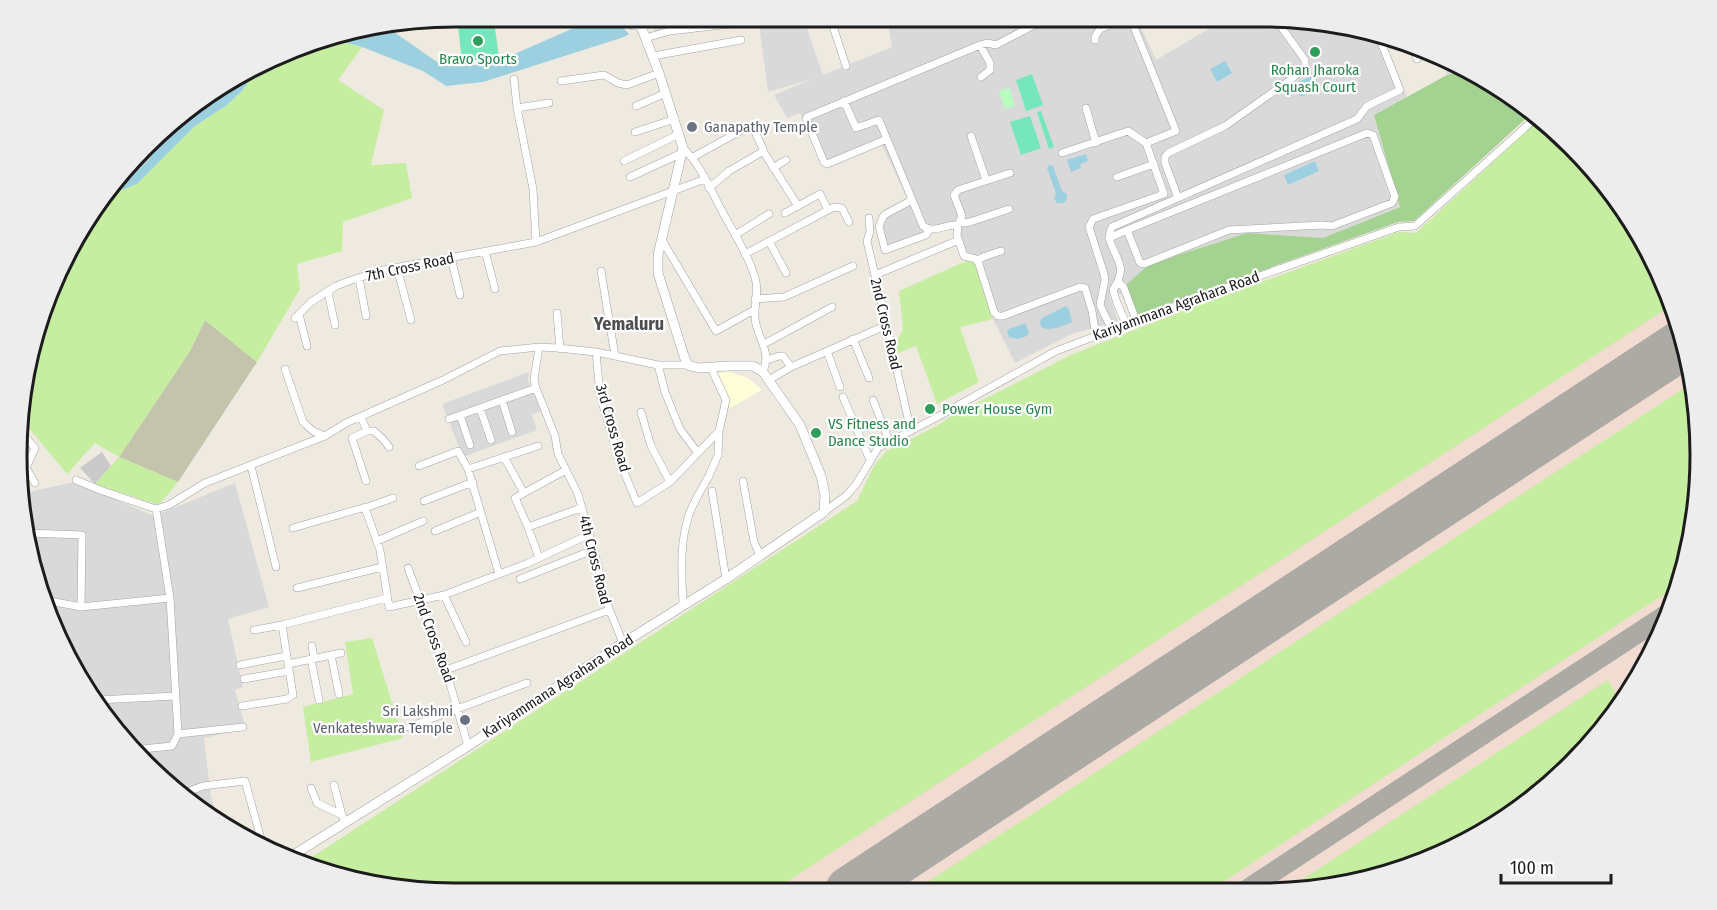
<svg xmlns="http://www.w3.org/2000/svg" width="1717" height="910" font-family="'Fira Sans Condensed',sans-serif">
	<rect width="100%" height="100%" fill="#efeae0"/>
	<path fill="#dad9d9" d="M657 17H803L823 75 892 47 887 17H1136L1156 60 1217 24 1215 17H1290L1376 32 1383 35 1407 97 1374 115 1400 207 1323 238 1247 233 1178 255 1146 267 1127 284 1128 294H1109L1118 321 1072 334 1015 363 993 319 973 258 964 259 952 226 884 253 879 222 884 210 907 198 882 145 825 169 800 113 787 118 774 95 812 79 768 92 759 24 654 35 655 18Z
		M1442 59 1470 70 1447 75Z
		M529 372 528 380 541 411 532 415 537 430 463 457 442 404Z
		M74 482 154 516 235 483 269 607 228 619 243 687 235 690 246 729 204 738 211 797 218 820 126 744 50 623 20 494Z"/>
	<path fill="#feffd9" d="M726 371 748 378 762 390 730 408 714 374Z"/>
	<path fill="#cacaca" d="M102 452 111 466 95 484 80 468Z"/>
	<path fill="#f2dbd1" d="M1541 118 1551 125 1610 188 1655 261 1685 341 1700 426 1697 512 1677 596 1642 674 1591 744 1505 820 1403 870 1319 890 427 893 341 878 303 863 857 501 875 464 887 451 937 426 951 416 1071 355 1193 307 1399 232 1416 233Z"/>
	<path fill="#c3c4ab" d="M205 320 257 362 178 482 119 457 190 351Z"/>
	<path fill="#c5eea0" d="M335 39 362 47 338 80 384 110 371 165 406 163 412 198 343 222 342 251 297 264 300 289 257 362 205 320 190 351 119 457 178 482 159 505 95 484 119 457 95 443 67 474 24 422 31 342 88 216 111 194 137 184 195 126 227 105 242 91 256 71 314 40Z
		M1541 118 1551 125 1610 188 1655 261 1672 305 773 891 427 893 341 878 303 863 857 501 875 464 887 451 937 426 951 416 1071 355 1193 307 1399 232 1416 233Z
		M973 258 993 319 960 327 979 382 937 404 916 346 896 354 894 346 903 330 899 291Z
		M1692 383 1700 426 1697 512 1680 584 1211 890 914 891Z
		M372 638 403 738 311 762 303 707 353 694 345 642Z
		M1608 680 1621 704 1591 744 1505 820 1403 870 1319 890H1286Z"/>
	<path fill="#a3d291" d="M1470 70 1481 75 1533 112 1414 221 1398 222 1137 315 1128 294 1127 284 1146 267 1178 255 1247 233 1323 238 1400 207 1374 115 1447 75Z"/>
	<path fill="#b7febe" d="M1009 88 1015 106 1005 109 999 91Z"/>
	<path fill="#76e6bd" d="M494 21 499 57 462 62 458 25Z
		M1032 74 1043 105 1026 111 1016 80Z
		M1041 111 1054 147 1049 149 1037 112Z
		M1030 116 1041 148 1021 155 1010 122Z"/>
	<path fill="#9cd0e1" d="M599 17H613L629 34 624 37 483 82 446 86 423 71 362 47 335 39H317L384 28 394 32 437 62 449 66H462L488 64 503 59Z
		M1225 61 1232 73 1217 82 1210 69Z
		M256 71 242 91 227 105 195 126 137 184 111 194 88 216 90 212 115 186 129 178 149 159 183 112 200 101Z
		M1314 75 1320 89 1300 97 1294 84Z
		M1086 154 1088 161 1080 164 1081 168 1071 172 1067 160Z
		M1315 161 1319 171 1288 185 1284 175Z
		M1049 165 1053 166 1062 191 1067 194V199L1064 203H1057L1054 199 1056 193 1047 168Z
		M1066 306 1069 309 1072 322C1063 326 1050 332 1041 327L1040 322 1042 318Z
		M1025 323 1029 332 1027 336 1018 339 1009 337 1007 331 1009 329Z"/>
	<g fill="none" stroke-linecap="round" stroke-linejoin="round">
		<path stroke="#acaaa5" stroke-width="20" d="M1246 890 1670 612"/>
		<path stroke="#acaaa5" stroke-width="50" d="M850 891 1686 342"/>
		<defs>
			<path id="minor" d="M830 17 846 66
				M645 38 670 31 756 21
				M1095 40V37L1100 29 1127 17
				M980 45 990 63V70L981 77
				M1413 47 1417 59
				M653 56 741 40
				M1453 64H1455
				M514 79 517 108 533 189 536 242
				M561 81 604 75 618 83 627 85 659 73
				M844 101 856 128 879 120 923 226C935 234 943 224 958 225L957 235 964 256 976 259 979 264 994 312 998 316H1003L1080 287 1085 288 1092 311 1096 336
				M636 106 666 93
				M517 108 549 103
				M1086 108 1096 143
				M635 132 675 119
				M971 136 986 180
				M887 139 827 164 824 162 806 119 807 117 980 45 987 43 996 45 1049 17
				M683 148C701 165 710 189 722 211 732 230 752 261 756 282 759 296 752 310 756 324 760 342 771 352 763 372
				M763 151 798 206
				M1062 153 1128 131 1146 143
				M693 157 746 128H751L755 132 763 149 762 152 729 171 709 188
				M624 161 679 134
				M773 168 786 160
				M630 177 682 153
				M1117 177 1154 164
				M1178 198 1165 163V157L1168 153 1225 126 1290 80 1305 67V60L1274 17
				M912 200 884 215 879 226 885 250 926 235 929 230
				M785 213 820 194 828 210
				M869 218 870 232 867 241 911 431
				M960 221 964 223 970 222 1009 209
				M958 225 962 216 954 195 958 190 1010 173
				M735 235 769 214
				M1109 238 1127 230 1367 133 1373 135 1395 197 1392 203 1332 226 1322 225 1229 230 1144 264 1140 263 1127 230
				M662 240 716 331 754 310
				M769 241 786 273
				M485 251 495 289
				M745 254 834 207 842 208 849 222
				M451 257 460 295
				M977 261 983 257 1001 251
				M397 268 411 320
				M601 271 615 356
				M875 275 954 242
				M359 278 366 316
				M1118 281C1119 276 1122 271 1120 266 1117 252 1104 240 1112 227L1357 119 1367 106 1400 90 1377 32
				M328 292 335 325
				M755 299 784 297 853 266
				M557 313 560 349
				M299 314 307 346
				M295 318 311 302 336 286 349 281 383 270 536 242 705 179
				M1126 324 1117 303 1113 290 1118 281 1124 288 1136 320
				M1112 330 1100 305 1105 280 1104 274 1089 227 1093 219 1164 194 1146 143 1176 131 1130 17
				M853 339 869 378
				M764 344 832 307
				M539 347 534 379 536 388 555 436 558 454 578 494 599 569 601 589 623 643
				M827 351 840 387
				M596 352 600 395 619 460 637 503 670 482 719 431
				M767 360 779 356H783L791 367
				M658 365 665 392 680 429 698 453
				M285 369 303 422 313 431 325 436
				M769 380 791 367 887 325
				M843 397 870 460
				M502 400 512 432
				M873 400 889 441
				M480 408 491 440
				M641 412 651 446 670 482
				M460 415 470 445
				M361 417 367 431H374L383 439 389 447
				M449 419 536 388
				M22 433 35 448 26 468 35 483
				M504 457 524 493
				M251 466 276 567
				M419 466 458 451 468 469 538 446
				M468 469 499 574
				M566 470 515 498 528 527 581 508
				M76 480 100 490 156 509 169 505 205 483 325 436 346 423 443 380 500 351 539 347 557 348 596 352 658 365H688
				M366 481 352 438 367 431
				M743 481 754 542 760 555
				M712 491 726 579
				M393 498 365 508 380 550 389 607 444 595 526 564 588 535
				M424 501 473 482
				M156 509 170 598
				M824 512 847 495 857 483 878 448 939 416 1056 351 1194 299 1399 227 1415 226 1538 116
				M528 527 539 558
				M293 528 366 507
				M435 531 481 512
				M29 533 82 535 81 607
				M377 541 423 521
				M408 568 446 670 468 746
				M520 579 593 550
				M297 588 382 567
				M444 595 466 642
				M45 600 81 607 170 598 178 734 172 746 132 750
				M683 605C682 575 679 544 689 515 693 503 700 492 706 481L708 478 718 455 719 431 726 400 711 368
				M254 630 282 625 387 598
				M312 646 314 658
				M331 655 339 694
				M311 659 319 700
				M288 664 341 653
				M240 665 286 656
				M446 670 609 610
				M244 679 289 671
				M98 700 175 696
				M242 706 287 699 293 695 282 625
				M409 727 527 683
				M178 734 243 727
				M334 785 342 815
				M311 788 317 803 342 815 345 823
				M185 793 203 786 245 781 263 846"/>
			<path id="tertiary" d="M624 17 633 25H639
				M642 29 651 17
				M290 857 468 746 623 643 726 579 824 512 825 495 821 476 800 425 763 372 753 366H729L698 368 688 365 684 356 658 273V255L683 148 659 73 642 29 633 17"/>
		</defs>
		<use href="#minor" stroke="#a3a3a3" stroke-width="8"/>
		<use href="#tertiary" stroke="#a3a3a3" stroke-width="10"/>
		<use href="#minor" stroke="#fff" stroke-width="7"/>
		<use href="#tertiary" stroke="#fff" stroke-width="9"/>
	</g>
	<g fill="#2e9e5b" stroke="#fff" stroke-width="2">
		<circle cx="478" cy="41" r="6"/>
		<circle cx="1315" cy="52" r="6"/>
		<circle cx="930" cy="409" r="6"/>
		<circle cx="816" cy="433" r="6"/>
	</g>
	<g fill="#6b7280" stroke="#fff" stroke-width="2">
		<circle cx="692" cy="127" r="6"/>
		<circle cx="465" cy="720" r="6"/>
	</g>
	<g text-anchor="middle" stroke-width="4.5" stroke-linejoin="round" paint-order="stroke">
		<g font-size="15" fill="#27864d" stroke="#fff">
			<text x="478" y="64">Bravo Sports</text>
			<text x="1315" y="75">Rohan Jharoka<tspan x="1315" dy="17">Squash Court</tspan></text>
			<text x="942" y="414" text-anchor="start">Power House Gym</text>
			<text x="828" y="429" text-anchor="start">VS Fitness and<tspan x="828" dy="17">Dance Studio</tspan></text>
		</g>
		<g font-size="15" fill="#5b616d" stroke="#fff" text-anchor="start">
			<text x="704" y="132">Ganapathy Temple</text>
			<text x="453" y="716" text-anchor="end">Sri Lakshmi<tspan x="453" dy="17">Venkateshwara Temple</tspan></text>
		</g>
		<g font-size="15" fill="#1c1c1c" stroke="#fff">
			<text transform="translate(410 267) rotate(-12)" y="5">7th Cross Road</text>
			<text transform="translate(1176 306) rotate(-20)" y="5">Kariyammana Agrahara Road</text>
			<text transform="translate(886 324) rotate(77)" y="5">2nd Cross Road</text>
			<text transform="translate(613 428) rotate(74)" y="5">3rd Cross Road</text>
			<text transform="translate(595 560) rotate(76)" y="5">4th Cross Road</text>
			<text transform="translate(434 638) rotate(70)" y="5">2nd Cross Road</text>
			<text transform="translate(558 686) rotate(-33)" y="5">Kariyammana Agrahara Road</text>
		</g>
		<g font-size="18" font-weight="bold" fill="#4f4f4f" stroke="#fff">
			<text x="629" y="330">Yemaluru</text>
		</g>
	</g>
	<path d="M0 0H1717V910H0ZM455 27H1262A428 428 0 0 1 1690 455V455A428 428 0 0 1 1262 883H455A428 428 0 0 1 27 455V455A428 428 0 0 1 455 27Z" fill="#ededed" fill-rule="evenodd"/>
	<path fill="none" stroke="#1c1c1c" stroke-width="3" d="M455 27H1262A428 428 0 0 1 1690 455V455A428 428 0 0 1 1262 883H455A428 428 0 0 1 27 455V455A428 428 0 0 1 455 27Z"/>
	<path d="M1501 874v9h110v-9" fill="none" stroke="#1c1c1c" stroke-width="3"/>
	<text x="1510" y="874" font-size="18" fill="#1c1c1c" stroke="#ffffff" stroke-width="4.5" paint-order="stroke">100 m</text>
</svg>
